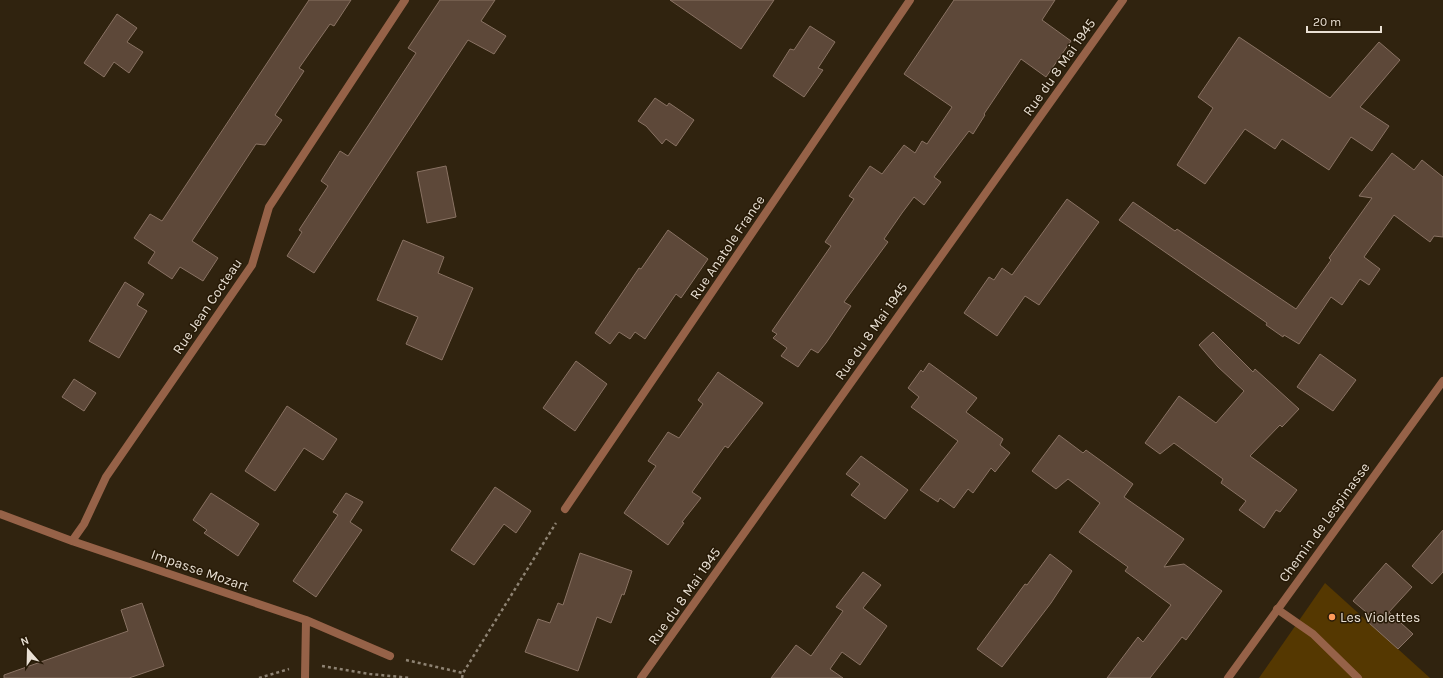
<svg xmlns="http://www.w3.org/2000/svg" width="1443" height="678" font-family="Karla,sans-serif">
	<rect width="100%" height="100%" fill="#30230f"/>
	<path fill="#553801" d="M1325 583 1430 678H1259Z"/>
	<path fill="#5d4839" stroke="#897263" d="M309 0H351L334 26 330 24 299 68 304 71 275 115 282 120 273 133 265 145 256 144 192 241 218 258 203 281 180 267 172 279 148 263 155 252 134 238 150 214 162 221Z
		M440 0H495L481 21 506 36 494 54 468 40 314 273 287 256 302 232 299 230 328 186 321 181 340 151 348 156 368 126 416 53 408 48Z
		M670 0H774L741 49Z
		M954 0H1055L1042 20 1071 41 1046 77 1021 59 984 114 985 115 973 134 969 131 934 177 941 182 924 205 914 197 902 213 884 239 888 242 844 302 851 306 826 343 818 353 811 349 798 367 781 356 787 348 773 338 777 334 772 331 831 246 825 242 854 199 849 196 870 166 882 174 904 145 915 153 922 141 927 144 952 107 904 74Z
		M117 14 137 28 127 42 143 52 129 73 114 62 104 77 84 63Z
		M810 26 835 42 818 68 823 70 804 97 773 76 790 49 794 50Z
		M1239 37 1330 98 1379 42 1400 60 1360 107 1389 126 1372 151 1351 137 1329 170 1282 139 1275 149 1245 129 1205 184 1177 165 1213 108 1198 97Z
		M655 98 667 106 669 103 694 120 676 146 666 139 662 144 646 126 638 121Z
		M1392 153 1414 170 1422 160 1443 177V237L1434 236 1430 242 1394 215 1364 257 1380 269 1369 285 1360 279 1342 305 1331 297 1299 344 1284 335 1283 337 1266 325 1267 323 1119 220 1133 202 1175 231 1177 229 1296 309 1331 260 1329 258 1372 198 1359 196Z
		M446 166 456 217 427 223 417 172Z
		M1067 199 1099 222 1039 305 1025 296 997 336 964 313 989 277 994 280 1002 268 1012 275Z
		M668 230 708 259 681 298 676 294 645 339 635 332 630 339 619 332 610 344 595 333 639 268 641 269Z
		M403 240 444 257 438 273 473 288 442 360 406 344 418 317 377 300Z
		M125 282 144 294 137 305 147 311 119 358 89 341Z
		M1213 332 1253 372 1255 369 1299 409 1282 427 1280 425 1250 456 1297 490 1280 512 1276 510 1264 528 1239 510 1246 501 1221 483 1223 479 1174 443 1160 454 1145 443 1179 396 1216 423 1244 391 1218 367 1199 345Z
		M1320 354 1356 380 1333 411 1297 387Z
		M576 361 607 384 575 431 543 408Z
		M929 363 977 398 966 412 1003 439 1000 445 1010 453 995 472 991 468 973 493 968 489 954 508 940 498 938 502 920 490 958 441 911 407 919 397 908 388 921 370 923 372Z
		M718 372 763 403 728 448 725 446 692 492 701 498 682 522 684 523 668 545 624 513 656 466 648 461 668 432 679 438 703 404 698 400Z
		M74 379 96 393 84 411 62 397Z
		M287 406 337 439 323 460 304 448 275 491 245 471Z
		M1059 435 1083 453 1086 450 1133 484 1124 497 1184 539 1164 567 1184 564 1222 591 1186 640 1182 637 1150 678H1107L1138 637 1143 642 1171 605 1125 571 1128 567 1079 532 1100 503 1068 479 1056 489 1032 471Z
		M861 456 908 490 885 519 851 495 860 484 846 474Z
		M495 487 531 511 516 533 504 524 474 565 451 550Z
		M211 493 259 524 238 556 204 533 207 530 193 520Z
		M346 493 363 502 350 522 362 530 316 597 293 581 338 515 333 512Z
		M1443 530V572L1432 584 1412 566Z
		M580 553 632 571 624 595 622 594 611 623 597 617 578 671 525 652 538 619 550 623 558 603 563 605Z
		M1050 554 1072 571 1051 603 1002 667 977 649 1025 584 1027 585Z
		M1386 563 1412 587 1389 612 1413 634 1398 649 1369 623 1373 618 1353 601Z
		M863 572 881 585 863 608 887 626 860 665 842 652 830 669 843 678H771L796 645 811 656 843 611 836 607Z
		M142 603 164 666 129 678H4V675L128 631 121 610Z"/>
	<g fill="none" stroke-linecap="round" stroke-linejoin="round">
		<path stroke="#8e8373" stroke-width="2.5" stroke-dasharray="3 3" stroke-linecap="butt" d="M406 660 463 673
			M322 666 370 674 411 678
			M259 678 289 669
			M462 678 463 673 556 523"/>
		<path stroke="#966248" stroke-width="8" d="M1277 609 1313 634 1358 678"/>
		<path stroke="#966248" stroke-width="8" d="M565 509 910 0
			M0 514 72 541 306 620 390 656
			M72 541 84 524 106 477 252 265 269 207 405 0
			M305 678 306 620
			M641 678 1123 0"/>
		<path stroke="#966248" stroke-width="8" d="M1228 678 1443 381"/>
	</g>
	<circle fill="#ff9b5a" stroke="#261906" stroke-width="1.5" cx="1332" cy="617" r="4"/>
	<g text-anchor="middle" stroke-width="3" stroke-linejoin="round" paint-order="stroke">
		<g font-size="14" fill="#e9e0d4" stroke="#261906">
			<text transform="translate(1059 67) rotate(-55)" y="5">Rue du 8 Mai 1945</text>
			<text transform="translate(727 247) rotate(-56)" y="5">Rue Anatole France</text>
			<text transform="translate(207 306) rotate(-56)" y="5">Rue Jean Cocteau</text>
			<text transform="translate(871 331) rotate(-55)" y="5">Rue du 8 Mai 1945</text>
			<text transform="translate(1324 522) rotate(-54)" y="5">Chemin de Lespinasse</text>
			<text transform="translate(200 570) rotate(19)" y="5">Impasse Mozart</text>
			<text transform="translate(684 596) rotate(-55)" y="5">Rue du 8 Mai 1945</text>
		</g>
		<g font-size="14" fill="#e9e0d4" stroke="#261906" text-anchor="start">
			<text x="1340" y="622">Les Violettes</text>
		</g>
	</g>
	<g transform="translate(28 650) rotate(340)" stroke="#261906" stroke-width="3" paint-order="stroke">
	<path d="M0-3L7 15L0 10L-7 15Z" fill="#e9e0d4"/>
	<text y="-6" font-size="11" font-weight="bold" text-anchor="middle" fill="#e9e0d4">N</text>
	</g>
	<path d="M1307 26v6h74v-6" fill="none" stroke="#e9e0d4" stroke-width="2"/>
	<text x="1313" y="26" font-size="12" fill="#e9e0d4" stroke="#261906" stroke-width="3" paint-order="stroke">20 m</text>
</svg>
